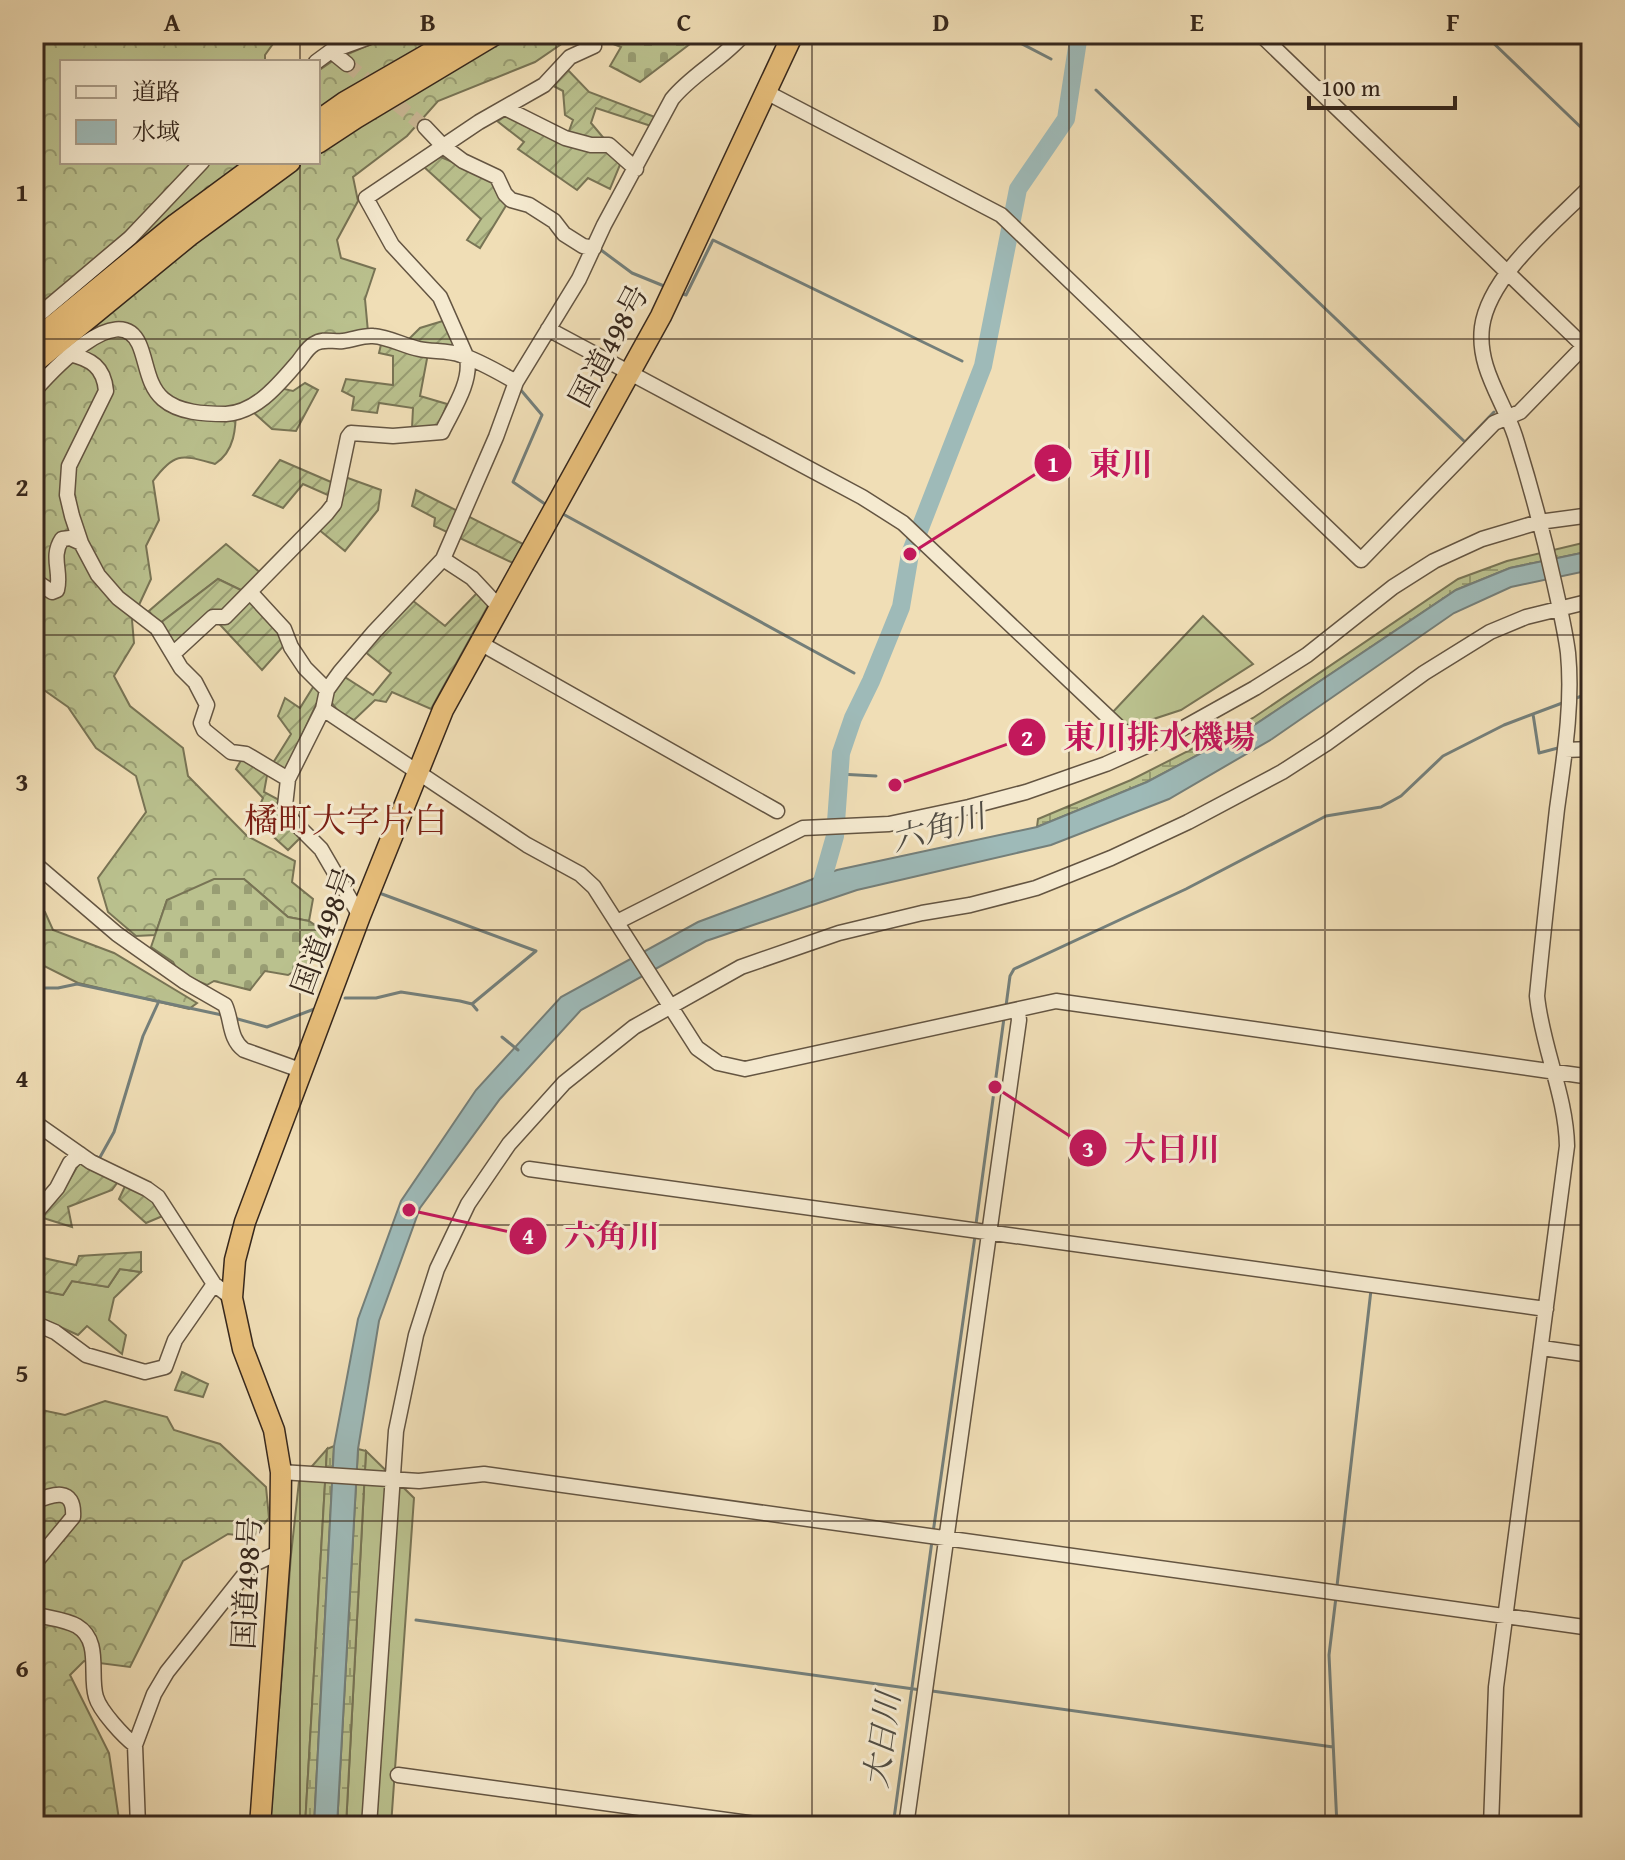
<svg xmlns="http://www.w3.org/2000/svg" width="1625" height="1860" font-family="'Gentium Book Plus','Noto Serif JP',serif">
	<defs>
		<pattern id="forest-crowns" width="20" height="18" patternUnits="userSpaceOnUse" patternTransform="scale(2)"><rect width="20" height="18" fill="#bac18e"/><path d="M2 6a3 3 0 1 1 6 0M12 15a3 3 0 1 1 6 0" fill="none" stroke="#989d73"/></pattern>
		<pattern id="wetland-marsh" width="20" height="14" patternUnits="userSpaceOnUse" patternTransform="scale(2)"><rect width="20" height="14" fill="#bac18e"/><path d="M1 5h8M5 5V1M11 12h8M15 12V8" fill="none" stroke="#989d73"/></pattern>
		<pattern id="cemetery-stones" width="16" height="16" patternUnits="userSpaceOnUse" patternTransform="scale(2)"><rect width="16" height="16" fill="#bac18e"/><path d="M2 7V4a2 2 0 0 1 4 0v3zM10 15v-3a2 2 0 0 1 4 0v3z" fill="#989d73"/></pattern>
		<pattern id="garden-furrows" width="10" height="10" patternUnits="userSpaceOnUse" patternTransform="scale(2)"><rect width="10" height="10" fill="#bac18e"/><path d="M-1 1l2-2M0 10L10 0M9 11l2-2" fill="none" stroke="#989d73"/></pattern>
	</defs>
	<rect width="100%" height="100%" fill="#f0deb6"/>
	<filter id="stains"><feTurbulence type="fractalNoise" baseFrequency=".0025" numOctaves="4"/><feColorMatrix values="0 0 0 0 .2 0 0 0 0 .09 0 0 0 0 .02 0 0 0 .5 -.17"/></filter>
	<radialGradient id="worn" r=".72"><stop offset=".6" stop-color="#630" stop-opacity="0"/><stop offset="1" stop-color="#630" stop-opacity=".3"/></radialGradient>
	<path fill="#bac18e" stroke="#787455" stroke-width="2" d="M226 544 262 574 245 592 218 579 159 624 149 611Z
		M1203 616 1253 664 1181 710 1126 728 1111 714Z
		M120 1269 141 1272 114 1298 109 1320 126 1335 122 1354 87 1326 78 1335 34 1315V1299L37 1290 63 1295 72 1281 108 1287Z
		M327 1449 305 1826H270L291 1555 299 1481Z
		M366 1451 414 1498 391 1826H346Z"/>
	<path fill="url(#forest-crowns)" stroke="#787455" stroke-width="2" d="M34 34H280L265 55V62H62V162H318V71L334 60 394 34H576L535 62 438 101 407 136 353 177 358 201 337 240 341 258 375 269 365 299 368 332 345 336 321 334 306 343 258 397 236 406C236 428 235 451 215 464 182 455 175 451 153 481L159 520 146 546 151 579 132 620 134 643 114 676 130 706 183 748 188 776 247 836 295 861 292 882 313 899 309 921 288 917 244 879 167 900 155 935 136 936 108 912 98 878 146 812 136 776 96 748 68 707 34 683Z
		M34 908 45 912 53 930 114 953 197 1003 189 1009 78 983 34 961Z
		M105 1401 167 1417 174 1430 220 1444 266 1487 269 1518 253 1537 228 1534 183 1561 130 1667 84 1661 70 1675 109 1753 120 1826H35L34 1411 37 1409 65 1415Z"/>
	<path fill="url(#wetland-marsh)" stroke="#787455" stroke-width="2" d="M1591 541V551L1510 568 1456 590 1256 724 1147 782 1037 827 1038 819 1131 780 1253 718 1458 579 1507 561Z
		M334 1446 314 1826H305L327 1449Z
		M358 1449 366 1451 346 1826H337Z"/>
	<path fill="url(#cemetery-stones)" stroke="#787455" stroke-width="2" d="M593 34H703L640 82 610 66 621 47 595 37Z
		M214 879H244L288 917 309 921 328 934 311 961 288 975 265 971 250 990 214 981 207 985 179 973 173 962 151 947 167 900Z"/>
	<path fill="url(#garden-furrows)" stroke="#787455" stroke-width="2" d="M566 68 589 92 655 117 651 126 596 108 591 123 622 160 610 189 588 178 577 190 518 149 524 142 497 121 506 116 565 142 573 120 565 115 563 91 548 83Z
		M436 155 493 179 507 204 480 248 467 240 481 219 424 167Z
		M446 320 458 350 429 348 420 396 447 404 438 427 412 428 413 408 379 403 377 413 352 410 354 397 342 391 346 379 393 385V356L379 353 383 336 406 342 420 328Z
		M305 383 318 390 296 431 272 429 253 412 280 388 293 391Z
		M280 460 331 482 330 496 303 484 283 508 253 495Z
		M345 477 381 490 378 510 345 551 318 529 339 510Z
		M416 490 523 544 513 563 434 526 435 518 412 506Z
		M218 579 245 592 287 642 262 670 211 615 176 649 159 624Z
		M478 592 489 604 431 709 392 692 386 702 375 700 354 720 338 711 329 699 343 676 373 695 391 673 364 651 412 600 445 626Z
		M315 684 322 692 285 771 273 763 291 734 278 716 285 698 300 708Z
		M243 757 268 770 264 792 281 801 302 836 288 850 254 819 263 798 236 769Z
		M80 1162 120 1179 112 1190 68 1207 72 1227 40 1217 63 1191Z
		M126 1184 151 1198 165 1215 146 1223 119 1199Z
		M141 1252V1272L120 1269 108 1287 72 1281 63 1295 37 1290 42 1280 36 1276 43 1258 76 1265 79 1256Z
		M182 1372 208 1384 203 1397 175 1390Z"/>
	<path fill="#9ebab8" stroke="#747f7a" stroke-width="2" d="M1591 551V570L1511 587 1454 613 1272 739 1169 799 1051 845 857 890 706 941 581 1010 500 1099 420 1208 379 1321 358 1449 337 1826H314L334 1446 358 1319 401 1201 476 1090 561 997 698 922 837 870 1037 827 1147 782 1256 724 1456 590 1510 568Z"/>
	<g fill="none" stroke-linecap="round" stroke-linejoin="round">
		<path stroke="#747f7a" stroke-width="3" d="M317 34 322 38
			M1003 34 1051 59
			M1484 34 1591 137
			M1096 90 1465 442 1494 412
			M601 250 632 273 664 286
			M680 293 686 295 713 240 962 361
			M520 389 542 415 513 482 545 504
			M563 514 854 673
			M1576 698 1591 693
			M1533 714 1539 753 1558 748
			M839 774 876 776
			M382 894 536 951 472 1004
			M34 988H58L77 984 222 1015
			M345 998H376L401 992 460 1001 472 1004 477 1010
			M1006 1006 1010 976 1014 969 1186 889 1326 816 1381 807 1401 796 1443 756 1504 725 1565 702
			M234 1018 267 1027 317 1008
			M502 1037 518 1050
			M97 1157 99 1159 114 1132 143 1036 159 1001
			M976 1224 1004 1018
			M933 1533 975 1236
			M1337 1586 1371 1290
			M1336 1597 1329 1655 1337 1826
			M416 1620 921 1690
			M932 1691 1333 1747
			M893 1826 932 1541"/>
		<path stroke="#9ebab8" stroke-width="18" d="M819 892 835 836 841 753 853 718 871 681 901 607 910 554 983 366 1018 189 1066 119 1079 34"/>
		<path stroke="#cbb997" stroke-width="14" stroke-dasharray="14 7" stroke-linecap="butt" d="M347 64 425 127"/>
		<defs>
			<path id="minor" d="M1260 34 1591 353
				M331 51 347 64
				M316 62 331 51 378 34
				M766 92 1001 215 1361 560 1494 423 1520 412 1591 339
				M505 108 565 138 591 145H609L636 169
				M425 127 443 146 463 161 497 177 505 194 511 200 529 205 554 221 564 234 583 246 594 248
				M34 319 130 238 202 162
				M548 329 862 497 903 523 1125 733
				M69 354C91 359 104 367 106 391L69 466 67 495 72 516 81 543 98 575 118 598 157 628 181 668 195 682 207 705 201 723 204 730 231 752 246 754 288 779
				M34 391C50 373 118 298 139 344 147 362 147 385 163 399 179 413 205 414 226 414 257 412 279 384 298 362 303 356 307 348 314 344 323 338 333 342 343 341 353 340 363 335 373 336 389 337 404 346 419 349 433 352 448 350 461 355 480 361 498 372 516 382
				M443 559 472 578 500 608
				M34 580 52 592 57 590C62 572 50 557 62 539L70 538 81 543
				M250 592 284 629 291 647 305 668 327 690
				M480 643 777 811
				M174 653 213 617H225L327 513 334 504 348 437 351 433 393 436 442 432C452 411 472 382 467 358L440 297 392 245 366 198 479 122 544 85 570 57 594 46
				M323 709 527 845 580 874 594 887 697 1048 718 1063 745 1069 1056 1001 1591 1077
				M1565 750 1591 749
				M34 863 117 934 185 982 225 1005C232 1020 229 1039 244 1050L303 1071
				M360 916 321 849 292 820 285 806 288 779 323 709 327 690 340 672 374 632 443 559 496 437 516 382 579 279 604 225 672 99C691 75 723 59 744 34
				M617 922 803 828 889 824 969 807 1026 792 1106 764 1169 736 1255 688 1307 655 1393 587 1434 561 1482 539 1539 522 1591 515
				M34 1122 91 1162 147 1189 158 1197 214 1284 232 1298
				M529 1169 1546 1309
				M34 1215 57 1188 70 1163 80 1154
				M34 1323 55 1332 86 1355 145 1372 165 1367 175 1340 214 1284
				M1542 1348 1591 1355
				M281 1472 419 1481 484 1474 1591 1628
				M34 1502C52 1494 75 1486 73 1517L34 1564
				M34 1614C47 1618 65 1619 77 1626 102 1641 89 1675 96 1697 100 1711 124 1737 135 1745
				M398 1775 771 1826
				M138 1826 135 1745 154 1694 167 1672 252 1565 280 1552
				M369 1826 396 1431 416 1335 437 1269 468 1204 509 1144 564 1083 634 1027 741 967 839 933 922 913 970 905 1036 888 1111 858 1188 822 1282 772 1327 743 1424 673 1490 632 1526 617 1591 601
				M906 1826C945 1558 979 1289 1019 1020L1018 1012
				M1491 1826 1496 1687 1567 1146C1566 1095 1542 1047 1537 996 1543 934 1550 872 1557 809 1564 758 1573 704 1568 653 1565 629 1559 605 1554 582 1543 532 1530 484 1515 436 1503 399 1477 368 1482 327 1489 275 1555 223 1591 186"/>
			<path id="highway" d="M318 121 345 102 463 34
				M318 143 356 118 496 34
				M34 341 176 224 260 162
				M34 363 189 236 290 162
				M260 1826 280 1552 281 1472 274 1430 243 1349 232 1298 235 1260 245 1222 360 916 443 710 661 316 793 34"/>
		</defs>
		<use href="#minor" stroke="#645542" stroke-width="17"/>
		<use href="#highway" stroke="#36271c" stroke-width="23"/>
		<use href="#minor" stroke="#f5ead0" stroke-width="14"/>
		<use href="#highway" stroke="#e8bf7b" stroke-width="20"/>
	</g>
	<path fill="none" stroke="#36271c" stroke-width="2" stroke-opacity="0.55" d="M300 34V62M556 34V1826M812 34V1826M1069 34V1826M1325 34V1826M300 162V1826M34 339H1591M34 635H1591M34 930H1591M34 1225H1591M34 1521H1591"/>
	<g text-anchor="middle" stroke-width="6" stroke-linejoin="round" paint-order="stroke">
		<g font-size="30" fill="#36271c" stroke="#f5ead0">
			<text transform="translate(609 346) rotate(-62)" y="10">国道498号</text>
			<text transform="translate(324 931) rotate(-70)" y="10">国道498号</text>
			<text transform="translate(247 1583) rotate(-87)" y="10">国道498号</text>
		</g>
		<g font-size="32" font-style="italic" fill="#504c43" stroke="#f5ead0">
			<text transform="translate(938 828) rotate(-16)" y="11">六角川</text>
			<text transform="translate(882 1740) rotate(-82)" y="11">大日川</text>
		</g>
		<g font-size="34" fill="#7a1f14" stroke="#f5ead0">
			<text x="346" y="832">橘町大字片白</text>
		</g>
	</g>
	<path fill="none" stroke="#c2185b" stroke-width="3" d="M910 554L1053 463M895 785L1027 737M995 1087L1088 1148M409 1210L528 1236"/>
	<g fill="#c2185b" stroke="#f5ead0" stroke-width="3">
		<circle cx="910" cy="554" r="8"/>
		<circle cx="895" cy="785" r="8"/>
		<circle cx="995" cy="1087" r="8"/>
		<circle cx="409" cy="1210" r="8"/>
		<circle cx="1053" cy="463" r="20"/>
		<circle cx="1027" cy="737" r="20"/>
		<circle cx="1088" cy="1148" r="20"/>
		<circle cx="528" cy="1236" r="20"/>
	</g>
	<g font-size="24" text-anchor="middle" font-weight="bold" fill="#fff">
		<text x="1053" y="472">1</text>
		<text x="1027" y="746">2</text>
		<text x="1088" y="1157">3</text>
		<text x="528" y="1244">4</text>
	</g>
	<g font-size="32" text-anchor="middle" font-weight="bold" fill="#c2185b" stroke="#f5ead0" stroke-width="6" stroke-linejoin="round" paint-order="stroke">
		<text x="1121" y="475">東川</text>
		<text x="1159" y="748">東川排水機場</text>
		<text x="1172" y="1160">大日川</text>
		<text x="612" y="1247">六角川</text>
	</g>
	<rect width="1625" height="1860" fill="none" stroke="#f0deb6" stroke-width="88"/>
	<rect x="60" y="60" width="260" height="104" fill="#f5ead0" stroke="#a99c88" stroke-width="2"/>
	<rect x="76" y="86" width="40" height="12" fill="#f5ead0" stroke="#a99c88" stroke-width="2"/>
	<text x="132" y="100" font-size="24" fill="#36271c">道路</text>
	<rect x="76" y="120" width="40" height="24" fill="#9ebab8" stroke="#a99c88" stroke-width="2"/>
	<text x="132" y="140" font-size="24" fill="#36271c">水域</text>
	<path d="M1309 96v12h146v-12" fill="none" stroke="#36271c" stroke-width="4"/>
	<text x="1321" y="96" font-size="24" fill="#36271c" stroke="#f5ead0" stroke-width="6" paint-order="stroke">100 m</text>
	<rect x="44" y="44" width="1537" height="1772" fill="none" stroke="#36271c" stroke-width="3"/>
	<g font-size="26" text-anchor="middle" font-weight="bold" fill="#36271c">
		<text x="172" y="31">A</text>
		<text x="428" y="31">B</text>
		<text x="684" y="31">C</text>
		<text x="941" y="31">D</text>
		<text x="1197" y="31">E</text>
		<text x="1453" y="31">F</text>
		<text x="22" y="201">1</text>
		<text x="22" y="496">2</text>
		<text x="22" y="791">3</text>
		<text x="22" y="1087">4</text>
		<text x="22" y="1382">5</text>
		<text x="22" y="1677">6</text>
	</g>
	<rect width="100%" height="100%" filter="url(#stains)"/>
	<rect width="100%" height="100%" fill="url(#worn)"/>
</svg>
